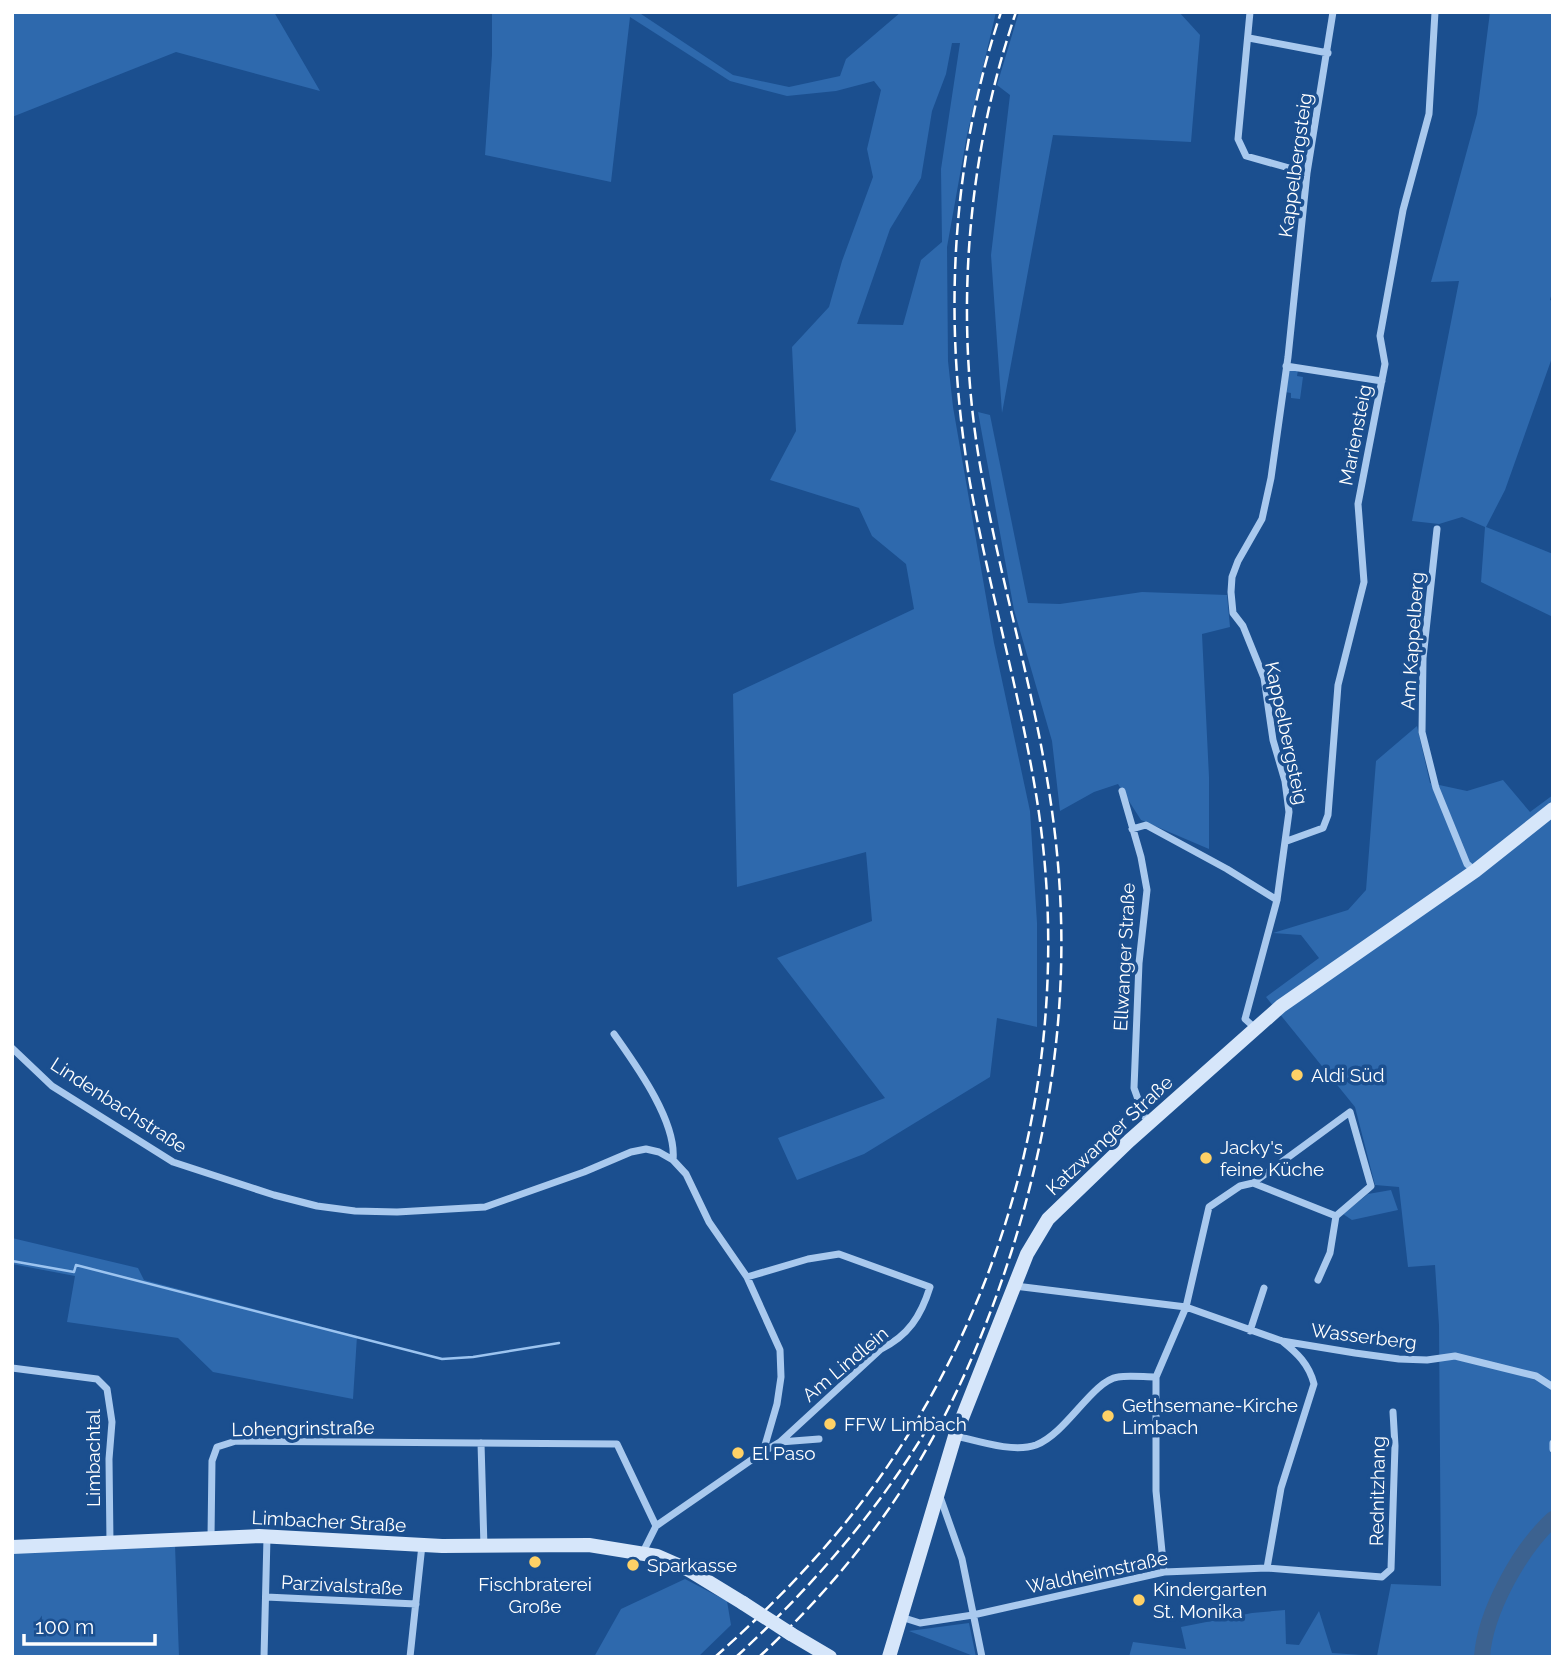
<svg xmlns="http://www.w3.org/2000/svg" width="1565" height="1669" font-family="Raleway,sans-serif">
	<rect width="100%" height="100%" fill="#1b4f8f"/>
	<path fill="#2e69ad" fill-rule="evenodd" d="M12 12H274L320 91 176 52 12 117Z
		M492 12H638L733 75 789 87 840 76 846 59 901 12H996L967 135 947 247 948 361 953 407 994 643 1030 811 1037 923V1027L997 1018 990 1077 864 1154 797 1180 778 1138 885 1098 777 958 872 921 866 852 737 887 733 694 914 609 906 564 872 536 859 508 770 480 796 431 792 347 829 307 842 261 873 177 867 149 881 90 874 81 836 91 787 96 730 81 630 17 611 182 485 155 492 55ZM952 43H960L941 169 942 242 921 260 903 325 857 324 890 229 921 178 932 111 946 74Z
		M1019 12H1179L1200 35 1191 142 1053 135 1002 413 991 255 1010 95 997 85Z
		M1490 12H1553V289L1550 300 1553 301V355L1505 490 1486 527 1553 554V617L1481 582 1485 527 1462 517 1439 524 1412 521 1459 281 1431 282 1477 114Z
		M1298 370 1297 376 1303 377 1300 399 1291 398V393L1285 392 1288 371Z
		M978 412 990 415 1028 603 1060 604 1142 592 1227 595 1230 627 1202 634 1209 777V849L1141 820 1118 784 1094 792 1060 811 1052 741 1014 610Z
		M1417 726 1430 783 1467 791 1503 780 1530 812 1553 795V1657H1129L1133 1642 1186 1649 1181 1627 1252 1613 1285 1610 1286 1644 1299 1645 1319 1611 1332 1653 1377 1656 1391 1584 1441 1586 1439 1325 1435 1265 1408 1267 1399 1187 1375 1185 1355 1107 1266 997 1319 958 1301 935 1273 933 1348 910 1366 890 1376 761Z
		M1391 1190 1398 1210 1352 1220 1343 1214 1368 1194Z
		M12 1238 138 1268 144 1280 357 1336 353 1399 213 1372 178 1338 67 1322 75 1276 12 1264Z
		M175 1545 179 1657H12V1552Z
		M685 1579 727 1601 731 1625 698 1657H594L621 1609Z
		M969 1623 976 1657 909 1631Z"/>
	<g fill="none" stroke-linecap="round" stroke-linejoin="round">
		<path stroke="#9cc4f0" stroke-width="2.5" d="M12 1261 74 1272 76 1265 442 1359 473 1357 559 1343"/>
		<path stroke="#3c6290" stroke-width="16" d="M1482 1657C1485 1612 1520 1549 1553 1519"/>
		<path stroke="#a9c9ee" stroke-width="7" d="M1250 12 1238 139 1246 156 1307 173
			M1249 38 1328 53
			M1286 366 1382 381
			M1437 529 1423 658 1422 732 1436 788 1467 864 1475 871
			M1122 791 1141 857 1147 890 1139 963 1134 1088 1144 1116 1150 1122
			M1132 829 1146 825 1227 869 1277 900
			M1287 841 1323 828 1328 815 1338 685 1364 582 1358 504 1385 364 1380 336 1403 210 1429 114 1435 12
			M1255 1028 1245 1019 1277 900 1289 812 1285 781 1273 740 1264 678 1243 626 1233 613 1231 592 1232 577 1238 561 1262 519 1271 478 1288 357 1307 173 1333 12
			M614 1034C635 1064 677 1121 673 1160
			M12 1048 52 1086 173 1162 274 1195 317 1206 355 1211 397 1212 485 1207 584 1172 631 1152 646 1149 659 1152 673 1160 686 1174 709 1222 747 1277 780 1350 781 1377 777 1404 763 1452
			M747 1277 808 1259 839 1254 930 1287C921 1316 908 1336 881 1349L780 1442
			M1318 1280 1330 1253 1336 1216
			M1015 1286 1186 1307 1282 1341 1355 1353 1399 1359 1427 1360 1455 1356 1536 1376 1553 1387
			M1250 1331 1264 1288
			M12 1368 97 1379 107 1389 112 1422 109 1459 110 1543
			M956 1436C978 1441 1013 1453 1036 1445 1067 1433 1092 1381 1118 1377 1129 1375 1144 1377 1156 1377
			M481 1443 484 1547
			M1553 1443V1449
			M939 1494 962 1559 982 1657
			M211 1537 212 1461 217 1447 236 1441 617 1444 656 1526
			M643 1552 656 1526 763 1452 780 1442 819 1439
			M1267 1568 1382 1577 1391 1569 1395 1446 1393 1412
			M1164 1572 1156 1491V1377L1186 1307 1209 1207 1240 1186 1253 1183 1350 1112 1371 1186 1336 1216 1253 1183
			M266 1597 416 1604
			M901 1617 920 1623 973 1615 1164 1572 1267 1568 1281 1488 1314 1384C1309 1364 1297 1353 1282 1341
			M264 1657 267 1537
			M410 1657 422 1545"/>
		<path stroke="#d6e6fa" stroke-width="14" d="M12 1547 259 1536 442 1546 589 1545 657 1556 689 1570 743 1603
			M791 1634 830 1657
			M889 1657 955 1436 1027 1254 1048 1219 1129 1141 1281 1006 1475 871 1553 809"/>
		<path stroke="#fff" stroke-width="2.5" stroke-dasharray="12 5" stroke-linecap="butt" d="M715 1657C768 1610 818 1559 861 1503 1014 1302 1077 1043 1036 794 1019 690 989 588 970 483 943 325 950 165 1001 12
			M736 1657C813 1586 881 1508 934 1417
			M759 1657C886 1539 958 1417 1011 1253 1058 1104 1074 960 1051 804 1034 686 997 571 978 453 955 307 968 152 1016 12"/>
		<path stroke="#d6e6fa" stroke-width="14" d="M743 1603 791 1634"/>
	</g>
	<g fill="#ffd166" stroke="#1b4f8f" stroke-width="2.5">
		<circle cx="1297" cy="1075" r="7"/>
		<circle cx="1206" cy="1158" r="7"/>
		<circle cx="1108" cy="1416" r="7"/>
		<circle cx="830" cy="1424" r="7"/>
		<circle cx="738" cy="1453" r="7"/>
		<circle cx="535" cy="1562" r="7"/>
		<circle cx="633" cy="1565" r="7"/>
		<circle cx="1139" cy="1600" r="7"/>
	</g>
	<g text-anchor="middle" stroke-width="7" stroke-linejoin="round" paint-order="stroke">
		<g font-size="19" fill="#fff" stroke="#1b4f8f">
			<text transform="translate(1295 165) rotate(-82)" y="7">Kappelbergsteig</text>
			<text transform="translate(1355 435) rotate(-79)" y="7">Mariensteig</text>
			<text transform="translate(1412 641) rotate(-86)" y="7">Am Kappelberg</text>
			<text transform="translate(1287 733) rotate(78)" y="7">Kappelbergsteig</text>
			<text transform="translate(1124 957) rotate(-87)" y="7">Ellwanger Straße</text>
			<text transform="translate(119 1105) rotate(33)" y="7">Lindenbachstraße</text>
			<text transform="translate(1109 1135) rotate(-43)" y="7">Katzwanger Straße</text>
			<text transform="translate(1364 1336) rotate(7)" y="7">Wasserberg</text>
			<text transform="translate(845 1364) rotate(-40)" y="7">Am Lindlein</text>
			<text transform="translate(303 1428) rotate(-1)" y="7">Lohengrinstraße</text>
			<text transform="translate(93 1458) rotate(-90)" y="7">Limbachtal</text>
			<text transform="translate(1377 1491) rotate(-89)" y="7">Rednitzhang</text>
			<text transform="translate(329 1521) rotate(3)" y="7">Limbacher Straße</text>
			<text transform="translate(1097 1572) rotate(-12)" y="7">Waldheimstraße</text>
			<text transform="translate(342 1585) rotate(3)" y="7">Parzivalstraße</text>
		</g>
		<g font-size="19" fill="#fff" stroke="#1b4f8f" text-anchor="start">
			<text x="1311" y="1082">Aldi Süd</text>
			<text x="1220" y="1154">Jacky's<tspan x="1220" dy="22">feine Küche</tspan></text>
			<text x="1122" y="1412">Gethsemane-Kirche<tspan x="1122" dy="22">Limbach</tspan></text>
			<text x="844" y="1431">FFW Limbach</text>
			<text x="752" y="1460">El Paso</text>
			<text x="647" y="1572">Sparkasse</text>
			<text x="535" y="1591" text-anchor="middle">Fischbraterei<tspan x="535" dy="22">Große</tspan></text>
			<text x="1153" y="1596">Kindergarten<tspan x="1153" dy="22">St. Monika</tspan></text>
		</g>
	</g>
	<rect width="1565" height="1669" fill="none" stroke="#ffffff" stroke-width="28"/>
	<path d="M24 1634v10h131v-10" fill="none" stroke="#ffffff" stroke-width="3.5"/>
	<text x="35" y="1634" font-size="21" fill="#ffffff" stroke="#1b4f8f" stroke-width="5" paint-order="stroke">100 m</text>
</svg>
